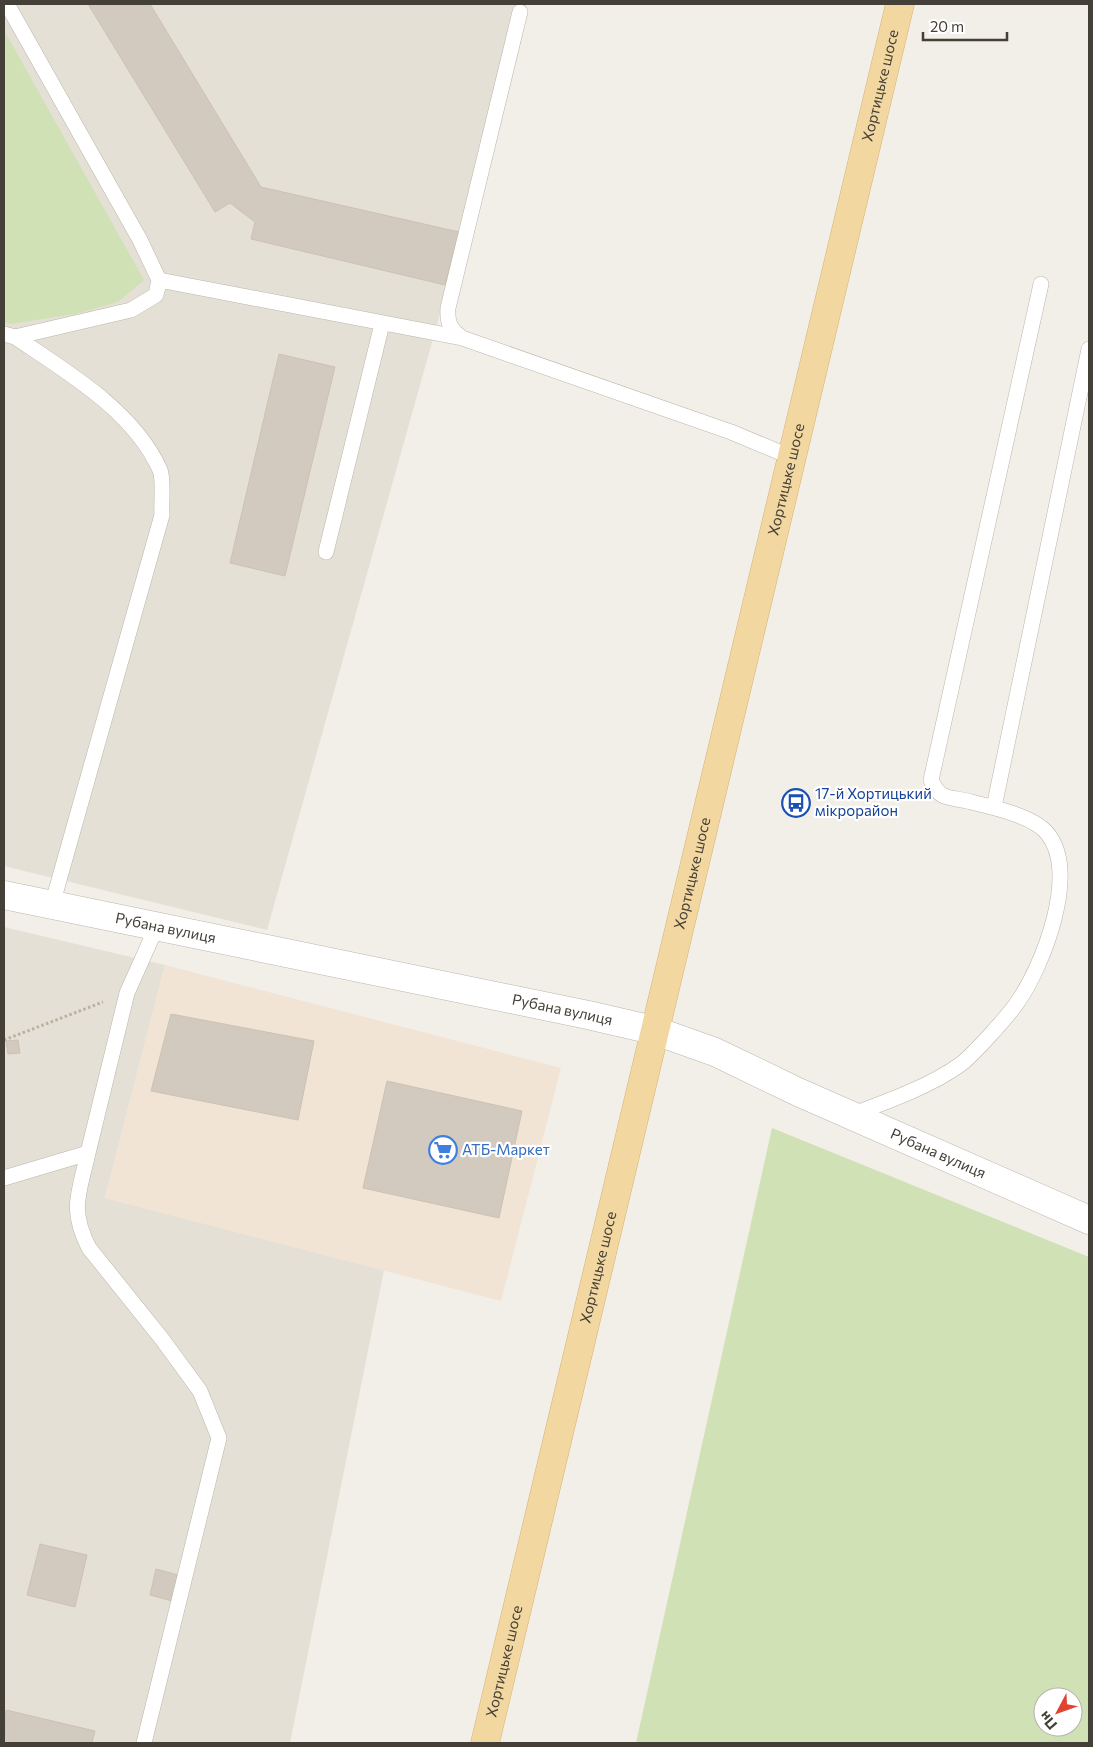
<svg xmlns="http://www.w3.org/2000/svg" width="1093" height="1747" font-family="Commissioner,sans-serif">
	<rect width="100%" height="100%" fill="#f2eee8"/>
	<path fill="#e5e0d6" d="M4 4H527L267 930 4 866Z
		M4 927 165 965 105 1198 384 1270 290 1743H4Z"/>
	<path fill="#f1e4d5" d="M165 965 561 1068 501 1301 105 1198Z"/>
	<path fill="#cfe1b5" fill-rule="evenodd" d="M4 30 144 280 118 302 75 314 11 324 4 322Z
		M772 1128 1089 1257V1743H636ZM1043 1697H1073V1727H1043Z"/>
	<path fill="#d2cabe" stroke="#ccc1b3" d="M88 4H150L261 187 459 232 445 285 251 239 255 222 230 203 215 212Z
		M279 354 335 367 285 576 230 563Z
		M171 1014 314 1041 298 1120 151 1091Z
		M18 1040 20 1053 8 1054 6 1041Z
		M387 1081 522 1111 499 1218 363 1188Z
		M40 1544 87 1555 75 1607 27 1595Z
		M156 1569 182 1576 176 1602 150 1595Z
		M6 1710 95 1731 92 1743H4Z"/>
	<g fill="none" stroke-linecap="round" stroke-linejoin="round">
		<defs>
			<path id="service" d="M7 4 140 240 159 280 156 295 131 310 15 337
				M520 12 448 308C447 323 450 329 462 338L731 432 791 457
				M158 288 159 280 462 338
				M4 334 15 337C67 372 134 411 160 470 164 479 161 504 162 515L52 905
				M326 552 381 328
				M994 807 1089 349
				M851 1115C886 1102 931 1086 961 1064 973 1055 1008 1016 1017 1003 1043 966 1080 872 1047 833 1033 816 992 807 971 802 962 799 949 799 942 795 936 791 934 786 931 780L1041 284
				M88 1153C79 1194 69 1209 89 1248L162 1339 200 1391 219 1438 144 1743
				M4 1178 88 1153 127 993 157 926"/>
			<g id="minor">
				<path id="s1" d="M653 1030 715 1052 798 1092 1089 1220"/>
			</g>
			<g id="tertiary">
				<path id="s2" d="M4 895 588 1015 653 1030"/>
			</g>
			<g id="primary">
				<path id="s3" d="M485 1743 900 4"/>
			</g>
		</defs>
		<use href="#service" stroke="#bcb5ab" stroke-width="16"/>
		<use href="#minor" stroke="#bcb5ab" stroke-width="29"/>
		<use href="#tertiary" stroke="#bcb5ab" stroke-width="29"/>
		<use href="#primary" stroke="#d6b372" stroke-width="29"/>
		<path stroke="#bcb09e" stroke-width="3" stroke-dasharray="2.5 2.5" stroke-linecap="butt" d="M4 1040 103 1002"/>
		<use href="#service" stroke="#fff" stroke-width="15"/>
		<use href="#minor" stroke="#fff" stroke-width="28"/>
		<use href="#tertiary" stroke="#fff" stroke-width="28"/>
		<use href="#primary" stroke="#f2d7a0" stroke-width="28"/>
	</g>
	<defs>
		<symbol id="bus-ring" viewBox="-11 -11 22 22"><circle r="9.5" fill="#fff" stroke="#1a4fb4" stroke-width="1.5"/><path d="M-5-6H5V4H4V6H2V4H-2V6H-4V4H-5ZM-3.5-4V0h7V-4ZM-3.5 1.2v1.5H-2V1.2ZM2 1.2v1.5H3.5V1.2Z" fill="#1a4fb4"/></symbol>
		<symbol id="supermarket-ring" viewBox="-11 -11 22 22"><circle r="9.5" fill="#fff" stroke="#3f7fe0" stroke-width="1.5"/><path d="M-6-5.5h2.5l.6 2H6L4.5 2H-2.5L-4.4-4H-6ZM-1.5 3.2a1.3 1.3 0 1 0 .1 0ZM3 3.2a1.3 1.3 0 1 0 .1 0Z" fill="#3f7fe0"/></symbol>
	</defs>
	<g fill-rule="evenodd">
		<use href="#bus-ring" x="780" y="787" width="32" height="32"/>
		<use href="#supermarket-ring" x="427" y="1134" width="32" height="32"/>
	</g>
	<g text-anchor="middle" stroke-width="4.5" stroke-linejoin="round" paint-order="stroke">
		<g font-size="15" fill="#443f37" stroke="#fff">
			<text dy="5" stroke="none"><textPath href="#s3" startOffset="1704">Хортицьке шосе</textPath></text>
			<text dy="5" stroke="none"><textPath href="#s3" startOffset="1299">Хортицьке шосе</textPath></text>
			<text dy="5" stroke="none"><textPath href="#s3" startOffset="894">Хортицьке шосе</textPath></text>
			<text dy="5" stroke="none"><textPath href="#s2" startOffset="165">Рубана вулиця</textPath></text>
			<text dy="5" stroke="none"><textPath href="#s2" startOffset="570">Рубана вулиця</textPath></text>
			<text dy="5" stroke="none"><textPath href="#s1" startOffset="311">Рубана вулиця</textPath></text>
			<text dy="5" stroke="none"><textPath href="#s3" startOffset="489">Хортицьке шосе</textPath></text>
			<text dy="5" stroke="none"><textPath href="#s3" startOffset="84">Хортицьке шосе</textPath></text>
		</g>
		<g font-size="15" fill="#164399" stroke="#fff" text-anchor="start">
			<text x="815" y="799">17-й Хортицький<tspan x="815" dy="17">мікрорайон</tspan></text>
		</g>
		<g font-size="15" fill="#366cbe" stroke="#fff" text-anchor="start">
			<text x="462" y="1155">АТБ-Маркет</text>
		</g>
	</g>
	<rect width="1093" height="1747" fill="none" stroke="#443f37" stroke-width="10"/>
	<g transform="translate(1058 1712) rotate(229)"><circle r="24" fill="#ffffff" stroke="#b4b2af"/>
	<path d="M0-4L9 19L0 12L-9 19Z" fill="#e14330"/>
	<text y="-8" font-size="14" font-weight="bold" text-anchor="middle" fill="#443f37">Пн</text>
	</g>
	<path d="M923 32v8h84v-8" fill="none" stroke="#443f37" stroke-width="2.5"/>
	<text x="930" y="32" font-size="15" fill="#443f37" stroke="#ffffff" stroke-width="4" paint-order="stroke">20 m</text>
</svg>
